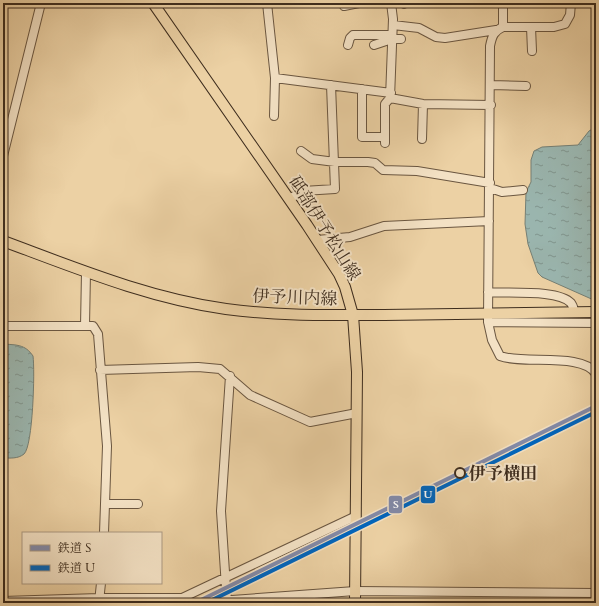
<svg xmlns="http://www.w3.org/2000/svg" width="599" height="606" font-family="Cardo,'Noto Serif JP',serif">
	<defs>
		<pattern id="water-ripples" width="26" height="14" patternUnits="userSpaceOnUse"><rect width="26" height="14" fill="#9ab5ae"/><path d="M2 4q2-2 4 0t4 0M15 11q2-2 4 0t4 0" fill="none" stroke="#7f948d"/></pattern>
	</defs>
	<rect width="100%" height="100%" fill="#ecd1a4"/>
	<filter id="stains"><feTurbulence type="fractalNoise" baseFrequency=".005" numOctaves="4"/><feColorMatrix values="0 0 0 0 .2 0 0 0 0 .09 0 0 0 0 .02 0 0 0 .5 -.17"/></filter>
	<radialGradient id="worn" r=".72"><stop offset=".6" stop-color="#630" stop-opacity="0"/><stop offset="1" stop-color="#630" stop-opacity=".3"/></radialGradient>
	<path fill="url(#water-ripples)" stroke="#757f74" d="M596 127V301L542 277 538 273 528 244 525 224 526 192 531 182V160L534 151 542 147 578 145 589 131Z
		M3 344C16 345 25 344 33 356 35 370 33 446 24 454 18 459 10 458 3 458Z"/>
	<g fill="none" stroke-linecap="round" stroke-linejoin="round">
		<defs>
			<path id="minor" d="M267 3 275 78 391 93
				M391 3 393 19 390 98 423 104 491 105
				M404 3V4
				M503 3V27
				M571 3 570 15 565 24 554 27H503C494 31 492 36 490 46L488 322 492 340 500 356C524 365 583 352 596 374
				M344 6 359 3
				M393 25 419 28 436 37 445 38 496 30
				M531 27 532 51
				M348 45 350 38 353 35H392
				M374 45 392 39H401
				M491 85 526 86
				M362 89V137H385
				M274 116 275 78
				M422 139 423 104
				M385 143V104L390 98
				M301 151 312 159 335 162H368L375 163 383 170 417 171 490 183
				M3 156 41 3
				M490 188 502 192 523 190
				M289 199 303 191 335 189 331 85
				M317 240 350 237 384 226 489 221
				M488 292C507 294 558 289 571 303 573 306 574 309 574 312
				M488 322 596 323
				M3 326H93L98 334 107 446 104 533
				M85 326 86 272
				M100 370 198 367 220 369 250 395 310 422 357 413
				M106 504H138
				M3 601 99 598H182L356 516
				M99 602 101 583
				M210 603 218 601 355 591 596 593
				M227 603 221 511 230 376"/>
			<path id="major" d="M153 3 307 225 339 274 345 287 353 315 357 372 355 603
				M3 241C76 268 148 298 226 309 278 316 331 315 384 315 454 314 525 313 596 312"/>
		</defs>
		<use href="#minor" stroke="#6a5640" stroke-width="10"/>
		<use href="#major" stroke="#3e2d1e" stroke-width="12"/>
		<use href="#minor" stroke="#f3e1c4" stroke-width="8"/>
		<use href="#major" stroke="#ecd1a4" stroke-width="10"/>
		<defs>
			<path id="rail-1" d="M195 603 596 406"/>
			<path id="rail-2" d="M206 603 596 412"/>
		</defs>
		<use href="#rail-1" stroke="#f3e1c4" stroke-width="7"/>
		<use href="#rail-2" stroke="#f3e1c4" stroke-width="7"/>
		<use href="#rail-1" stroke="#828aa8" stroke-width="4"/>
		<use href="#rail-2" stroke="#0065bd" stroke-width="4"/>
	</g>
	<circle fill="#f3e1c4" stroke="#3e2d1e" stroke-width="2" cx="460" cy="473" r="5"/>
	<g text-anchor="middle" stroke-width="4" stroke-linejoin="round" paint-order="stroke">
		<g font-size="17" fill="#3e2d1e" stroke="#f3e1c4">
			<text transform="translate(325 228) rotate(58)" y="6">砥部伊予松山線</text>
			<text transform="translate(295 297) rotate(2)" y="6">伊予川内線</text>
		</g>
		<g font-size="17" font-weight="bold" fill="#3e2d1e" stroke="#f3e1c4" text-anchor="start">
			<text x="469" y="479">伊予横田</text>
		</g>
	</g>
	<g stroke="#f3e1c4" stroke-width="1.5">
		<rect x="420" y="485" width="16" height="19" rx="4" fill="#0065bd"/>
		<rect x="388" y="495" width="15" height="19" rx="4" fill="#828aa8"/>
	</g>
	<g font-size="11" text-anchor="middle" font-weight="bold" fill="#fff">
		<text x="428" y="498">U</text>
		<text x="396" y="508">S</text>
	</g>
	<rect width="599" height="606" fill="none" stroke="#ecd1a4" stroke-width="16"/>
	<rect x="4" y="4" width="591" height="598" fill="none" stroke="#3e2d1e" stroke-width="2"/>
	<rect x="8" y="8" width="583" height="590" fill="none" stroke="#3e2d1e"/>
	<rect x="22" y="532" width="140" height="52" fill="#f3e1c4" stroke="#ab9982"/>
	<rect x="30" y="545" width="20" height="6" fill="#828aa8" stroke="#ab9982"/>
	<text x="58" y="552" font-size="12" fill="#3e2d1e">鉄道 S</text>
	<rect x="30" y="565" width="20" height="6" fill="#0065bd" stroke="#ab9982"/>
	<text x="58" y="572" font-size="12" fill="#3e2d1e">鉄道 U</text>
	<rect width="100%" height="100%" filter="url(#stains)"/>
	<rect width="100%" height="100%" fill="url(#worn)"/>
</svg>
